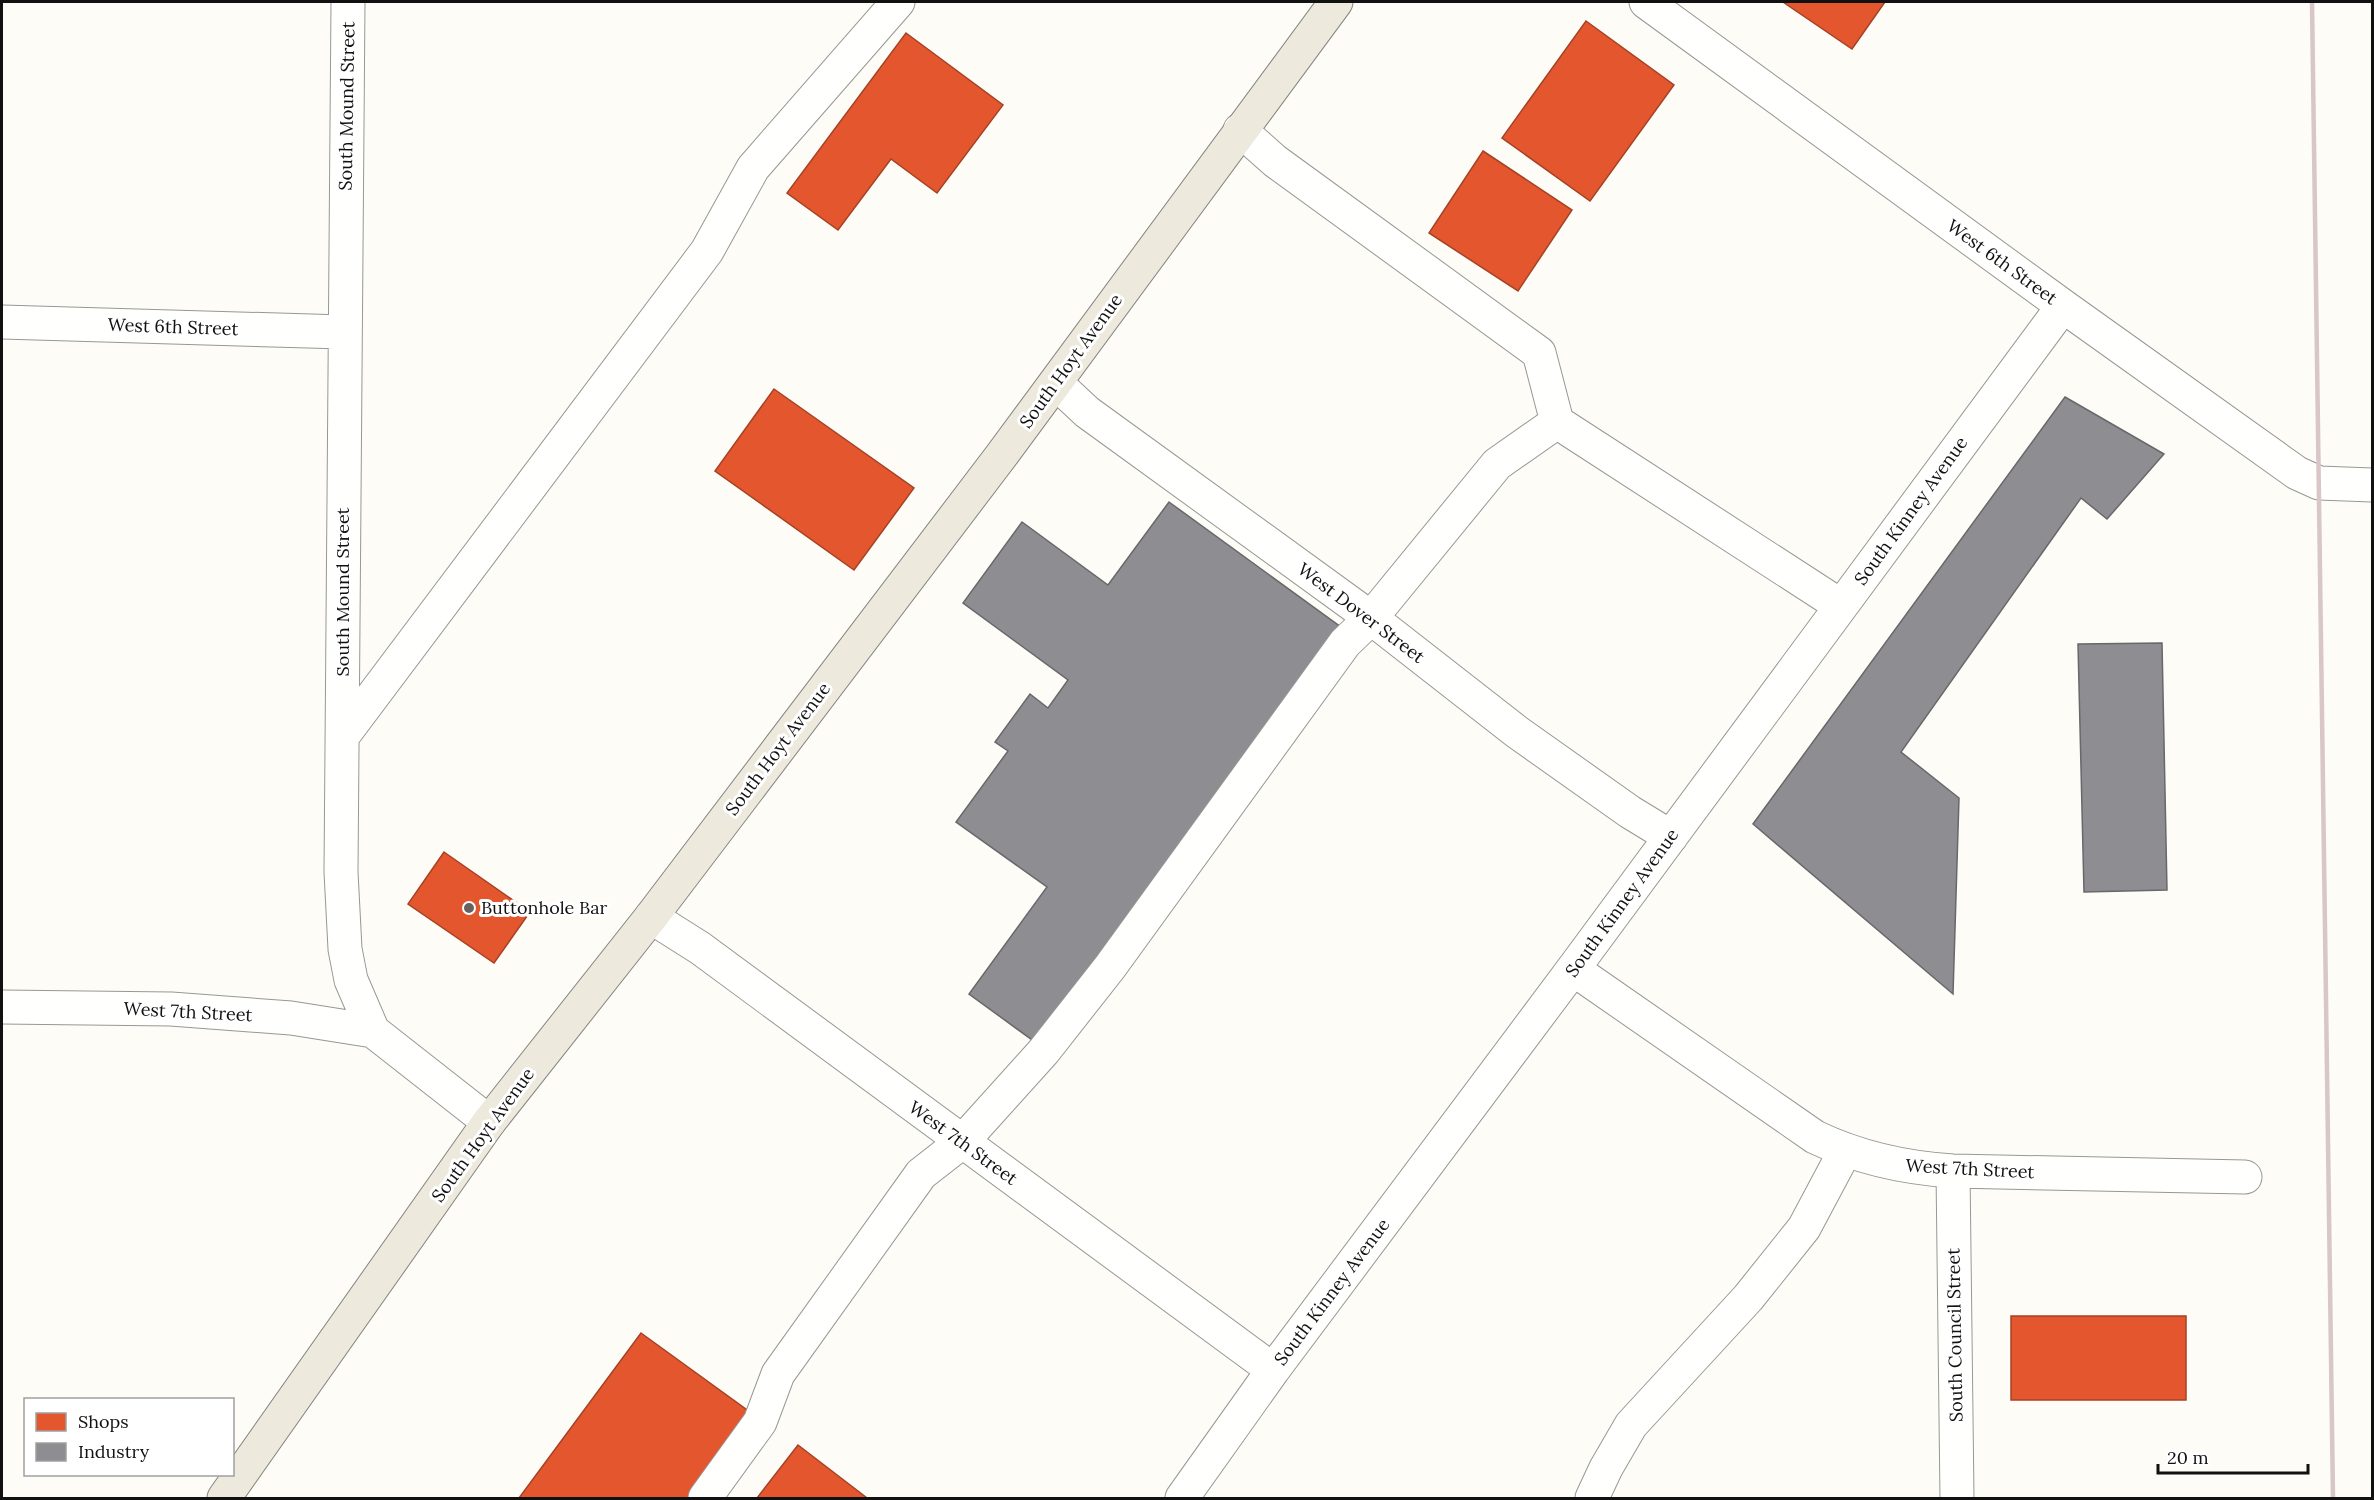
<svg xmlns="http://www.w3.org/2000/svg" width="2374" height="1500" font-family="Lora,serif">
	<rect width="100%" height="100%" fill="#fdfcf7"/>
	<path fill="#e4572e" stroke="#a54225" stroke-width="1.5" d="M1783 2H1885L1852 49Z
		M1586 21 1674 85 1590 201 1502 138Z
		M906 33 1003 105 937 193 891 159 838 230 787 193Z
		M1483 151 1572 210 1518 291 1429 233Z
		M774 389 914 488 854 570 715 471Z
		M444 852 530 912 494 963 408 904Z
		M2011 1316H2186V1400H2011Z
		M641 1333 754 1415 692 1498H519Z
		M798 1445 867 1498H757Z"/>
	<path fill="#8d8d92" stroke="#68686b" stroke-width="1.5" d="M2065 397 2164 454 2107 519 2081 498 1901 752 1959 798 1953 994 1753 824Z
		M1169 502 1345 630 1039 1045 969 994 1047 887 956 822 1008 751 995 742 1030 694 1048 708 1068 680 963 603 1022 522 1108 585Z
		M2162 643 2167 890 2084 892 2078 644Z"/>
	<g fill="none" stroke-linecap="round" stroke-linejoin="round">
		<defs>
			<path id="minor" d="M348 2 341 872 345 949 351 980 373 1031 489 1122
				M1646 2 2063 306 2297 473 2319 483 2372 485
				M1240 130 1275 161 1539 353 1557 422 1841 606
				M2 322 344 332
				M1056 383 1087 412 1371 618 1517 732 1630 812 1671 837
				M342 737 707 251 753 168 898 2
				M651 917 700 948 1273 1370
				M1573 969 1815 1137C1859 1158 1905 1168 1953 1171L2245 1177
				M2 1007 171 1009 291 1018 373 1031
				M1953 1171 1957 1498
				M705 1498 760 1422 778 1374 921 1174 962 1142 1044 1051 1110 967 1345 643 1371 618 1497 464 1557 422
				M1182 1498 1273 1370 1573 969 2063 306
				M1592 1498 1606 1468 1631 1425 1748 1298 1804 1228 1845 1151"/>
			<path id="major" d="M224 1498 489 1122 651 917 1001 456 1336 2"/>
		</defs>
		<use href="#minor" stroke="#979795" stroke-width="35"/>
		<use href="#major" stroke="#858482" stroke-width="35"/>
		<use href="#minor" stroke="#fffffe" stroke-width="33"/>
		<use href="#major" stroke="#ede9dc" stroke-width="33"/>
		<path stroke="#d9c6c7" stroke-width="4.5" d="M2312 2 2333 1498"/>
	</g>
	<circle fill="#646362" stroke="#fff" stroke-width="2" cx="469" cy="908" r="6"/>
	<g text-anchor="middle" stroke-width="6" stroke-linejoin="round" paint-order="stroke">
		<g font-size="18" fill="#111" stroke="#fff">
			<text transform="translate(347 106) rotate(-89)" y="6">South Mound Street</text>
			<text transform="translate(2002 262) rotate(36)" y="6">West 6th Street</text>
			<text transform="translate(173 327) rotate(2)" y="6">West 6th Street</text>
			<text transform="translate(1071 361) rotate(-54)" y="6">South Hoyt Avenue</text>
			<text transform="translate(1911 511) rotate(-54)" y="6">South Kinney Avenue</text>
			<text transform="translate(343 592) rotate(-90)" y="6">South Mound Street</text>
			<text transform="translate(1361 613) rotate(37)" y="6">West Dover Street</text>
			<text transform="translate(778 749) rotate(-53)" y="6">South Hoyt Avenue</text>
			<text transform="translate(1622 903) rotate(-54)" y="6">South Kinney Avenue</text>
			<text transform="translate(188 1012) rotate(3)" y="6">West 7th Street</text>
			<text transform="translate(483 1135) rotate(-54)" y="6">South Hoyt Avenue</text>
			<text transform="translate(963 1143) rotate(36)" y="6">West 7th Street</text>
			<text transform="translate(1970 1169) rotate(3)" y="6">West 7th Street</text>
			<text transform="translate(1332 1292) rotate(-53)" y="6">South Kinney Avenue</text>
			<text transform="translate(1955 1335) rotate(-91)" y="6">South Council Street</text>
		</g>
		<g font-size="18" fill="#111" stroke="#fff" text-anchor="start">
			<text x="481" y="914">Buttonhole Bar</text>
		</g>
	</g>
	<rect width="2374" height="1500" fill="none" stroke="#111111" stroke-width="6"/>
	<rect x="24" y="1398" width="210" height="78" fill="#ffffff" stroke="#a0a0a0" stroke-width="1.5"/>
	<rect x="36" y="1413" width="30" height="18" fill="#e4572e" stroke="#a0a0a0" stroke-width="1.5"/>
	<text x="78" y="1428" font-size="18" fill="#111111">Shops</text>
	<rect x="36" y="1443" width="30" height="18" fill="#8d8d92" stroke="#a0a0a0" stroke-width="1.5"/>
	<text x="78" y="1458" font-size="18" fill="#111111">Industry</text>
	<path d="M2158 1464v9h150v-9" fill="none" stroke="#111111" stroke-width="3"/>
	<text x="2167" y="1464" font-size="18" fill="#111111" stroke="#ffffff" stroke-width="4.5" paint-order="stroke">20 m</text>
</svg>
